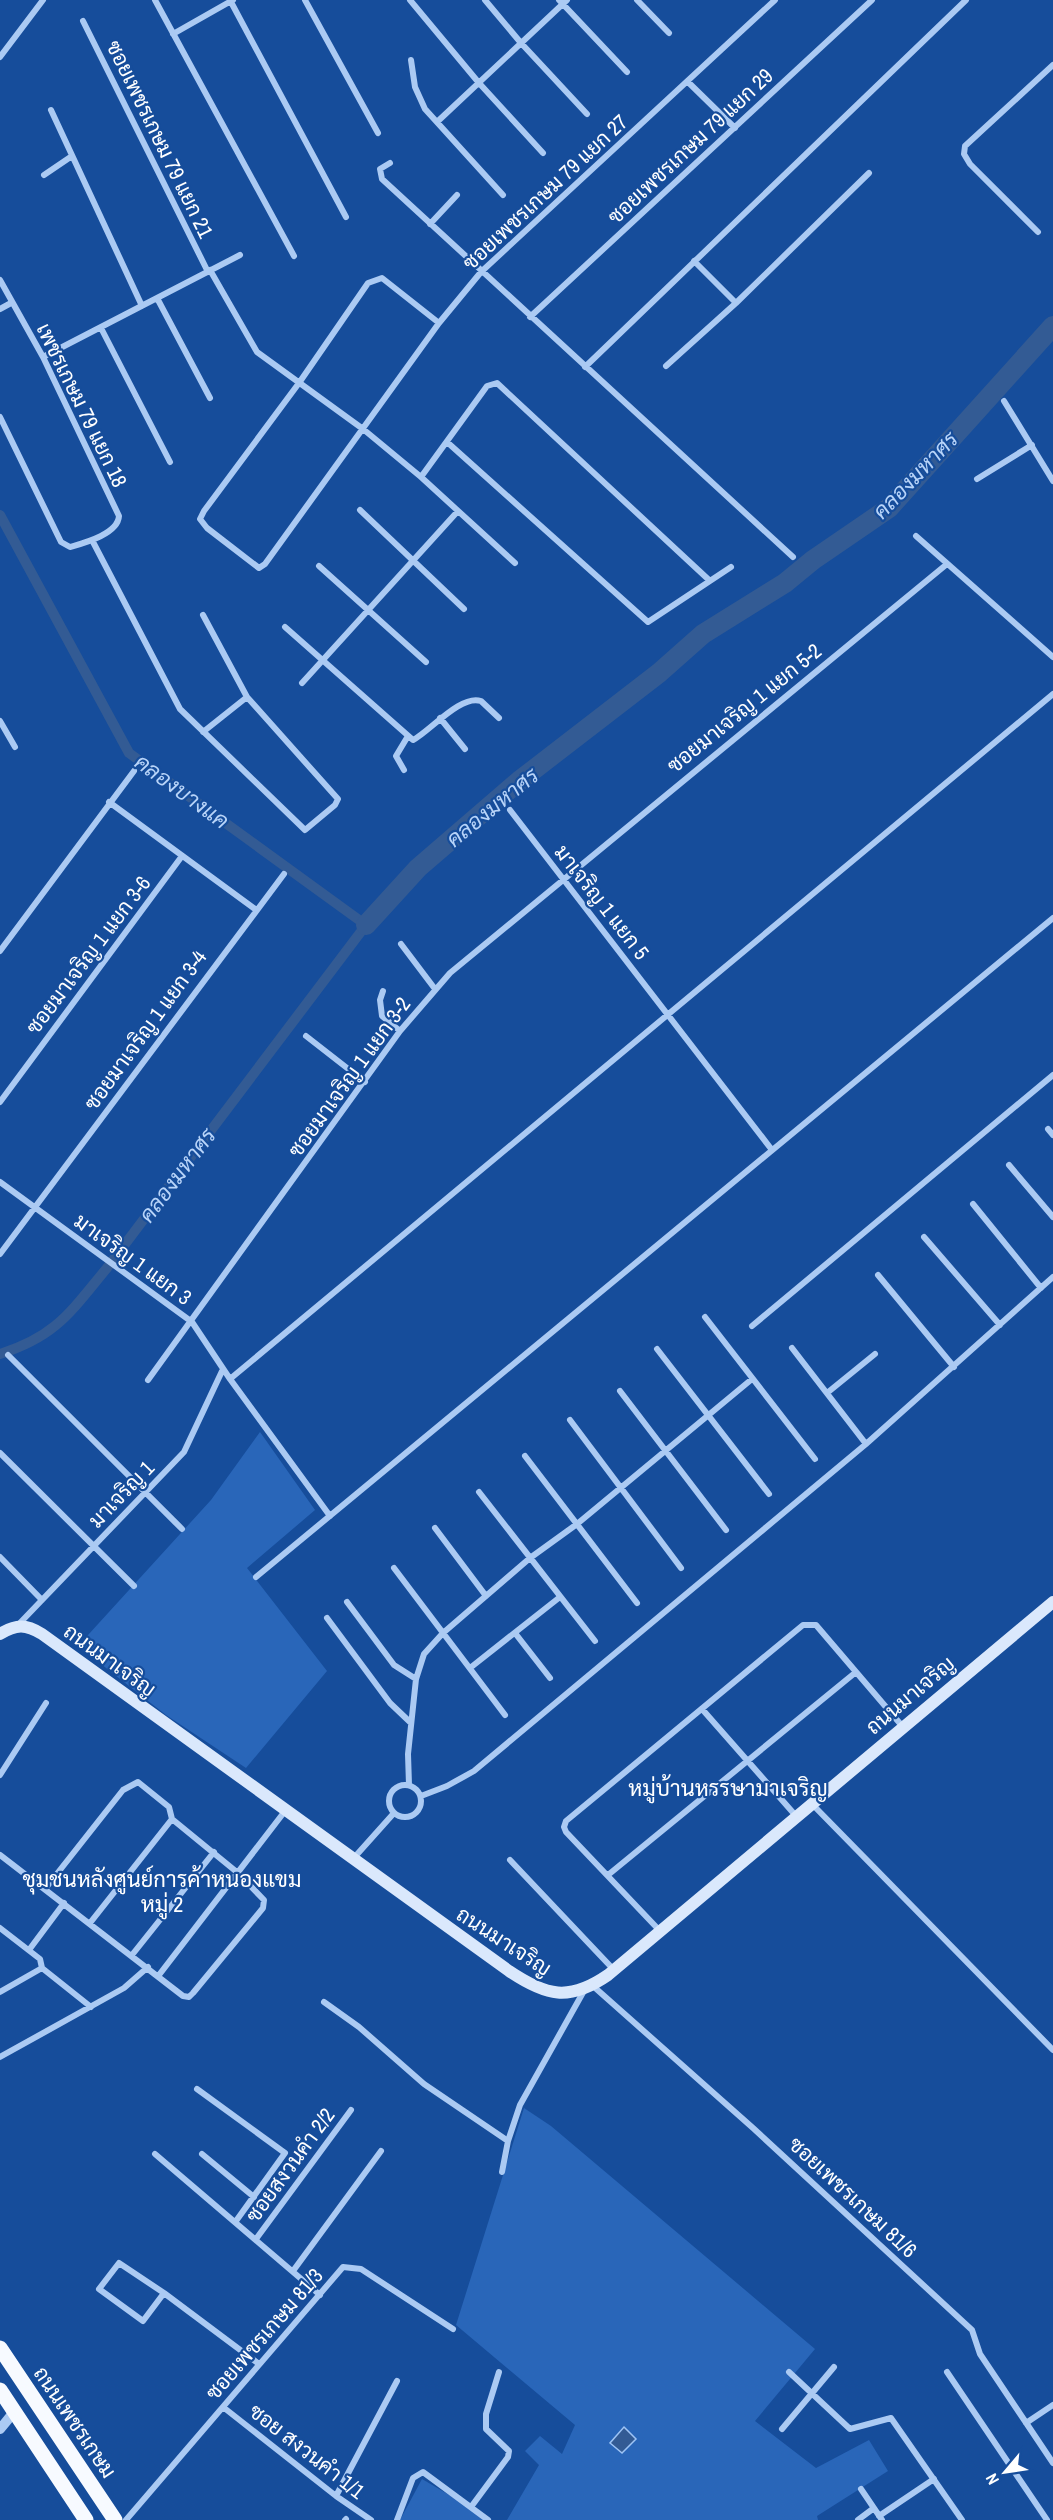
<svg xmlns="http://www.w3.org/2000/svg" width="1053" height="2520" viewBox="0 0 1053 2520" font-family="'Archivo Narrow',Sarabun,sans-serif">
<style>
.green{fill:#2966b9}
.water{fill:#335b94;stroke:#9ec4f5;stroke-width:1.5}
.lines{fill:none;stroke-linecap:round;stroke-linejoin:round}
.canal{stroke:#335b94;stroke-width:10}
.river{stroke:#335b94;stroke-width:20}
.minor{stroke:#abcaf3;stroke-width:6}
.tertiary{stroke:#abcaf3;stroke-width:10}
.secondary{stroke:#dae8fc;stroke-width:12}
.primary{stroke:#f7faff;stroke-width:15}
.labels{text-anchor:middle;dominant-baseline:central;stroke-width:4.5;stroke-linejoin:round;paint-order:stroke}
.street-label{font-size:21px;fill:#fff;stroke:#164d9b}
.water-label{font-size:22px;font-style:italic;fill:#b8d4f9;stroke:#164d9b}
.neighbourhood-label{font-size:22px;fill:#fff;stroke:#164d9b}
</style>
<rect width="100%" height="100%" fill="#164d9b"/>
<path class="green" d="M260 1432 315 1510 247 1568 327 1671 246 1768 166 1715 78 1646 211 1500Z
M524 2108 551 2126 815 2349 755 2421 816 2468 869 2440 888 2471 817 2516 818 2520H507L539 2465 525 2451 540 2436 562 2454 575 2425 456 2325Z
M422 2479 492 2520H400Z"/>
<path class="water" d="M624 2427 636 2439 622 2453 610 2443Z"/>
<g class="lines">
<path class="canal" d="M0 515 129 753 366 925 107 1268C71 1311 57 1336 0 1354"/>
<path class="river" d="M366 925 418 868 519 781 659 673 703 634 785 583 813 560 889 508 1053 326"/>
<path class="minor" d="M155 0 294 256
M305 0 378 133
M410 0 479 83 543 153
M485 0 521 43 587 114
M559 0 627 72
M637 0 669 33
M231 2 346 217
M83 21 208 272
M173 34 233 0
M0 57 43 0
M411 60 415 87 425 109 503 195
M688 82 735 128
M51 110 142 306
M437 122 567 0
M390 163 380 169 382 179 793 557
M44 175 72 156
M430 224 457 195
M1038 232 970 164 964 154 965 146 1053 65
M694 261 736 303
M210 270 257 352 363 429 421 477 515 563
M0 280 43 357 119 516C118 534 84 543 70 547L61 542 0 417
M157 298 210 398
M0 309 11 303
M530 317 872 0
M439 323 382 278 368 283 299 383 204 511 200 519 207 528 259 568 265 564 439 323 481 272 775 0
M101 328 170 462
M43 357 240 255
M666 366 736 303 869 173
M585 367 966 0
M1004 401 1053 481
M447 442 648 622 731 567
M421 477 487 386 497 383 709 580
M977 479 1032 445
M360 510 464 609
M916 536 1053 657
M92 540 180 709 305 830 335 805 338 799 247 697 203 615
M319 566 426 662
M285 627 413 740C430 731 461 694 481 701L499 718
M302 683 458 511
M440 718 465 749
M0 721 15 747
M203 732 247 697
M404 770 396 756 408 736
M109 802 255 909
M510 810 772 1150
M401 944 435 989
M0 951 134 771
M383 991 380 1000 382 1016 400 1031
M306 1036 365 1082
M0 1102 182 856
M1048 1129 1053 1135
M1009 1165 1053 1217
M0 1182 192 1322 230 1379 330 1516
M973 1204 1041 1288
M924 1237 1000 1325
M0 1254 284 874
M878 1275 954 1367
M705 1317 815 1459
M752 1326 1053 1075
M792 1348 866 1444
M657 1349 769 1494
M8 1355 182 1529
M230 1379 1053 694
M148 1380 400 1031 450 973 947 564
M620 1391 726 1530
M827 1393 875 1354
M570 1420 681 1568
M0 1453 134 1586
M525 1456 637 1603
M479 1492 595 1641
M435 1528 486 1596
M0 1557 42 1600
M394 1568 505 1715
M256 1577 1053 918
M347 1602 394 1665 416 1679
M327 1618 390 1703 411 1723
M18 1625 184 1452 223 1369
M515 1633 550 1678
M470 1668 560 1597
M702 1709 796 1816
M0 1775 46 1703
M389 1801a16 16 0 1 1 32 0a16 16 0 1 1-32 0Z
M409 1785 408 1754 416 1679 424 1654 443 1633 530 1558 577 1524 752 1379
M421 1796 447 1786 474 1771 866 1444 1053 1277
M812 1804 1053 2050
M0 1855 183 1996 189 1997 193 1993 263 1908 264 1900 238 1873 172 1819 169 1807 138 1782 123 1790 45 1889
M352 1860 394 1813
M510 1860 614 1970
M608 1875 856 1672
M90 1923 172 1819
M0 1928 40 1959 42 1968 91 2007
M660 1931 566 1832 564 1827 566 1821 803 1625H816L903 1727
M29 1950 64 1903
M132 1955 214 1852
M159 1975 285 1811
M593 1986 753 2128 972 2330 980 2354 1053 2463
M0 1992 42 1968
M324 2002 359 2027 424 2084 508 2141 520 2105 585 1989
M0 2057 124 1988 148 1967
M197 2089 285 2153 236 2221
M155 2154 320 2295
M202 2154 254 2197
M502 2172 508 2141
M256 2239 351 2110
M293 2271 381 2151
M164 2293 143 2321 99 2289 119 2263 164 2293 259 2364
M789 2372 850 2429 891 2418 962 2520
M947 2372 1047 2520
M223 2407 336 2496 371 2520
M1026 2423 1053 2405
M782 2429 834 2367
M861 2489 882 2520
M336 2496 397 2381
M471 2507 508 2457 509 2451 486 2429V2414L499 2372
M879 2516 934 2479
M126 2520 343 2267 361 2269 453 2329
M345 2520 346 2519
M397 2520 413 2478 423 2472 488 2520
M858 2520 874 2508"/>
<path class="tertiary" d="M0 2429 14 2412"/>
<path class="secondary" d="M0 1634C16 1624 26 1624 42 1634L509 1971C546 1996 569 2002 608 1975L1053 1602"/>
<path class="primary" d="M0 2348 115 2520
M0 2390 86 2520"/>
</g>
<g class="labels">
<g class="street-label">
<text transform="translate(160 139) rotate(64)">ซอยเพชรเกษม 79 แยก 21</text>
<text transform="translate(690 146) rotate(-43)">ซอยเพชรเกษม 79 แยก 29</text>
<text transform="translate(545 192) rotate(-43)">ซอยเพชรเกษม 79 แยก 27</text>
<text transform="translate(82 405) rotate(64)">เพชรเกษม 79 แยก 18</text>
<text transform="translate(744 708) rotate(-39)">ซอยมาเจริญ 1 แยก 5-2</text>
<text transform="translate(602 902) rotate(52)">มาเจริญ 1 แยก 5</text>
<text transform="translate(88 955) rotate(-53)">ซอยมาเจริญ 1 แยก 3-6</text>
<text transform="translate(145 1030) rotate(-54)">ซอยมาเจริญ 1 แยก 3-4</text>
<text transform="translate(349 1077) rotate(-54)">ซอยมาเจริญ 1 แยก 3-2</text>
<text transform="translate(133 1259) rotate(36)">มาเจริญ 1 แยก 3</text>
<text transform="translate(121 1494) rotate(-46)">มาเจริญ 1</text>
<text transform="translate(110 1660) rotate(36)">ถนนมาเจริญ</text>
<text transform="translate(910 1695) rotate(-40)">ถนนมาเจริญ</text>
<text transform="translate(504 1941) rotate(33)">ถนนมาเจริญ</text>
<text transform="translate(290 2165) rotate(-54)">ซอยสงวนคำ 2/2</text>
<text transform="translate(853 2197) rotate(43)">ซอยเพชรเกษม 81/6</text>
<text transform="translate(264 2334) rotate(-49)">ซอยเพชรเกษม 81/3</text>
<text transform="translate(75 2422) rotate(56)">ถนนเพชรเกษม</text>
<text transform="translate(307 2451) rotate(38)">ซอย สงวนคำ 1/1</text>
</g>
<g class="water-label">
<text transform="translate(915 475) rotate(-46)">คลองมหาศร</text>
<text transform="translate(182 791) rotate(36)">คลองบางแค</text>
<text transform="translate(492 807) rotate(-39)">คลองมหาศร</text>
<text transform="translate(177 1175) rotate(-53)">คลองมหาศร</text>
</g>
<g class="neighbourhood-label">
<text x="728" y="1788">หมู่บ้านหรรษามาเจริญ</text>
<text x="162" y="1879">ชุมชนหลังศูนย์การค้าหนองแขม<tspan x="162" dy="25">หมู่ 2</tspan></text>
</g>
</g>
<g transform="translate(1005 2472) rotate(241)" stroke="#164d9b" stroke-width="4.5" paint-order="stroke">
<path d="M0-4.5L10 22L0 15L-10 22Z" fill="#ffffff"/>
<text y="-9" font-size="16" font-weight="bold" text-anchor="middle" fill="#ffffff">N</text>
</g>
</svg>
